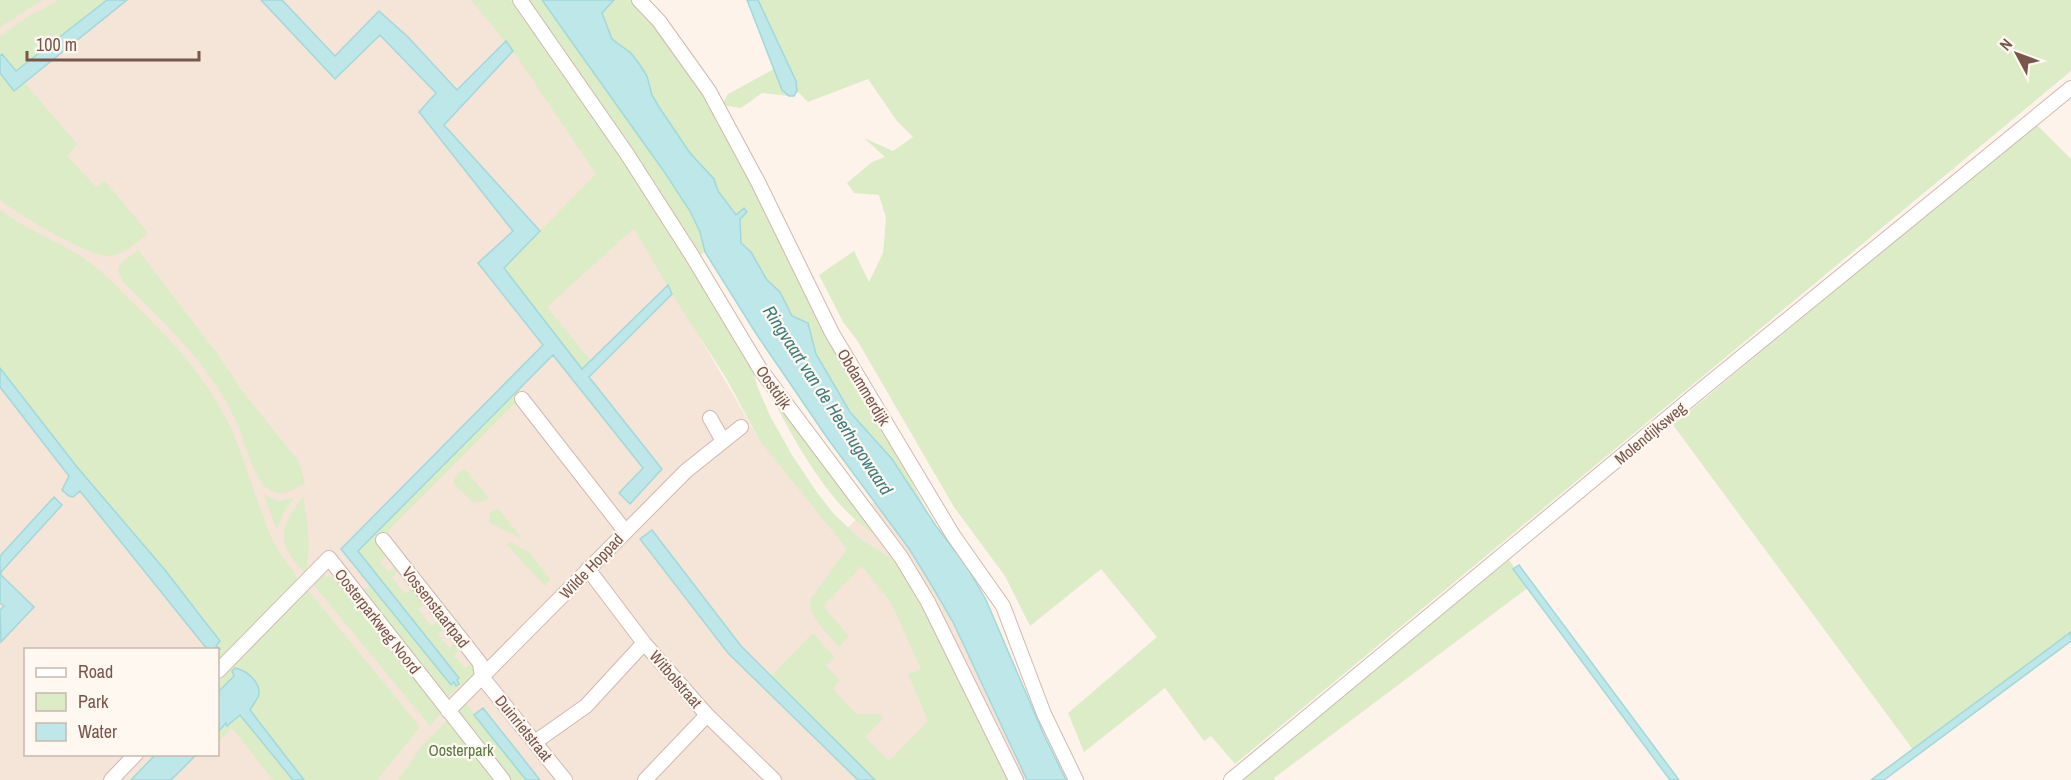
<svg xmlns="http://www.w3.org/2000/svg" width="2071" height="780" viewBox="0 0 2071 780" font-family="'Archivo Narrow',sans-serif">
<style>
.residential{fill:#f5e4d8;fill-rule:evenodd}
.green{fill:#dbecc7}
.water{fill:#bde7e8;stroke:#a3d8da;stroke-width:1.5}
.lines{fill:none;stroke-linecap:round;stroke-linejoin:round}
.minor-casing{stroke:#d0b9ae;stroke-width:16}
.minor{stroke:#fff;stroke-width:14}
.labels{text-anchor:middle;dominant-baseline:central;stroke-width:4.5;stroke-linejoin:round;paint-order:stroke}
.street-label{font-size:16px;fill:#79564c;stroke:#fff8f1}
.park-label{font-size:16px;fill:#587941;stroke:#fff8f1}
.water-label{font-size:18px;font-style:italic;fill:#3f7c7e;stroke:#fff8f1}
</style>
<rect width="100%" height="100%" fill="#fdf3ea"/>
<path class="residential" d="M0 0H486L626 210 760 441 842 533 880 496 981 667 1044 780H0ZM26 650H218V754H26Z"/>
<path class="green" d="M0 0H42L0 27Z
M59 0H107L16 71 2 54 0 56V36L26 18Z
M471 0H511L634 175 709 295 753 371 758 388 770 416 792 455 816 491 833 513 859 538 895 561 928 619 1008 780H875L771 676 813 633 834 657 826 666 840 680 833 689 856 714H879L884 718 865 737 889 761 928 721 908 674 921 669 891 603 862 566 823 606 849 636 839 647C828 634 809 618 810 600L847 549 760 441 726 378 672 294 634 228 547 307 591 361 582 369 504 268 596 174 513 51Z
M527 0H542L600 80 690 211 700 232 705 252 700 255Z
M614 0H631L657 28 709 105 792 259 813 311 858 392 903 465 932 521 892 459 851 412 816 354C811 343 810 332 804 321L792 316 780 292 767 280 751 252 741 243 740 219 747 211 736 215 718 191 714 179 690 153 659 107 652 95 647 76 619 43 612 39 602 13Z
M758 0H2071V71L1235 764 1211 736 1204 741 1165 688 1084 752 1068 713 1157 637 1101 569 1030 626 1005 576 954 507 857 340 843 322 819 275 854 251 869 282 883 253 886 218 879 195 854 193 847 183 872 162 885 157 864 138 893 151 913 137 897 121 868 79 808 102 798 92H796V81Z
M774 69 782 89 789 96 762 93 741 108 722 105 728 94Z
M0 74 14 91 25 83 77 144 67 156 96 187 105 181 148 233 146 235C136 243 123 255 110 256 92 259 16 213 0 200Z
M2036 124 2071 159V637L1914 751 1673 425Z
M0 210C26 230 57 240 83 258 102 270 118 288 134 304 167 336 199 369 221 409 244 449 253 495 271 537 278 553 290 565 298 579V582L219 662 218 651 219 649 216 646 209 624 165 570 77 467 0 368Z
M138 250 216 352 240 388 299 462 305 483C293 491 281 498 268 489 253 478 244 440 237 423 212 366 166 325 123 282L118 271 120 264Z
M519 390 523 395 376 543 387 556 380 562 388 572 395 567 399 571 392 577 405 594 412 588 424 603 418 609 431 626 438 621 444 629 438 634 449 648 456 643 461 649 454 655 465 668 472 663C476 675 472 678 464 686L461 684 447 698 360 591 370 586 450 684 454 682 459 683 457 680 459 677 358 551Z
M769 392 886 544C869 531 851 518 837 501 809 468 789 430 769 392Z
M465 469 488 497 487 500 474 503 454 484V479L462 470Z
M264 495 279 501 294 498 284 512 278 527 276 528Z
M303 497C308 522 311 548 306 573 301 570 297 565 293 559 274 535 287 518 303 497Z
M498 508 520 536V538L490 523 489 513Z
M510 542 530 553 550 579 545 586 507 545Z
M1509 560 1529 587 1274 778 1275 780H1240Z
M319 576 336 577 442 712 430 726 312 583Z
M307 589 420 727 377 780H304L249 710 258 697 243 669 235 668 234 675 218 692V679Z
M465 702 526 780H398L421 747Z
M240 715 293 780H273L232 728 218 742V732L227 723Z"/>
<path class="water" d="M107 0H127L14 91 0 73V56L2 54 16 71Z
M261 0H282L335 56 379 11 408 37 457 90 506 41 513 51 444 125 540 231 504 268 582 369 668 285 672 294 589 377 662 469 630 504 619 493 643 468 553 355 358 551 459 678 457 680 459 684 456 686 454 682 451 685 341 549 543 345 478 263 513 231 419 112 436 93 380 35 335 79Z
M542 0H614L602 13 612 39 631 53 640 65 647 76 652 95 659 107 690 153 714 179 718 191 736 215 744 208 747 212 740 219 741 243 751 252 767 280 780 292 792 316 808 323 816 354 850 412 892 459 936 526 966 565 986 600 1044 735 1066 780H1027L953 622 932 586 910 550 828 439 757 335 705 252 700 232 690 211 665 173Z
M747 0H758L796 81 797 91 794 96H789L782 90Z
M0 368 77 467 165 570 220 641 216 646 220 649 218 650 207 649 80 491 73 497 69 496 62 490 69 476 0 387Z
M54 497 62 505 1 572V575L34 607 1 642 0 610 4 606 0 603V556Z
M652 530 741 646 875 780H858L728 653 640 539Z
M1519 565 1679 780H1670L1513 569Z
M2071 632V641L1884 780H1871Z
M235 668C246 670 263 683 258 697 256 701 252 706 250 710L304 780H293L240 715 227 726 226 723 218 732V692L234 676 232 671Z
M483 708 540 780H526L474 715Z
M156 754H196V755L171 780H131Z"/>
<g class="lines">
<g class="minor-casing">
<path id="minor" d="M520 0 627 154 691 254 760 369 901 557 928 602 1016 780
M639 0 659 21 709 91 758 182 832 333 953 535 1003 606 1044 714 1076 780
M522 399 625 531
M710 418 723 441
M383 540 480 663 482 677 565 780
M588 569 644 643 707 715 774 780
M218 671 329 558 503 780
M448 711 686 471 741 427
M535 742 586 706 644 643
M111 780 136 754
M645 780 707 715
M1231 780 1706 386 2071 88"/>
</g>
<use href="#minor" class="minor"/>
</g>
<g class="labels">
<g class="street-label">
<text transform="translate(774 387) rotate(55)">Oostdijk</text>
<text transform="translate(864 387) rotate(59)">Obdammerdijk</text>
<text transform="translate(1650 433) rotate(-40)">Molendijksweg</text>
<text transform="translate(591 566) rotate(-46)">Wilde Hoppad</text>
<text transform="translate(436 607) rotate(52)">Vossenstaartpad</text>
<text transform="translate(378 621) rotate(52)">Oosterparkweg Noord</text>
<text transform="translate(676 679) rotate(49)">Witbolstraat</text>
<text transform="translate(524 728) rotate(51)">Duinrietstraat</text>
</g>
<g class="park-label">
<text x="461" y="750">Oosterpark</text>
</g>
<g class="water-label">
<text transform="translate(828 400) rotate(57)">Ringvaart van de Heerhugowaard</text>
</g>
</g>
<rect x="24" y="648" width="195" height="108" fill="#fff8f1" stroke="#c9b7af" stroke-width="1.5"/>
<rect x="36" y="668" width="30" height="9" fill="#ffffff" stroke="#c9b7af" stroke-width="1.5"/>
<text x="78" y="678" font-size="18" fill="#79564c">Road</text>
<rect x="36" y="693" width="30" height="18" fill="#dbecc7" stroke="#c9b7af" stroke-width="1.5"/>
<text x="78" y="708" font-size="18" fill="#79564c">Park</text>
<rect x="36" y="723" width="30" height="18" fill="#bde7e8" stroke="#c9b7af" stroke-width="1.5"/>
<text x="78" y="738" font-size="18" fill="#79564c">Water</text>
<g transform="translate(2017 54) rotate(311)" stroke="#fff8f1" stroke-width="4.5" paint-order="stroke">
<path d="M0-4.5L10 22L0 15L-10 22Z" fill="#79564c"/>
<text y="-9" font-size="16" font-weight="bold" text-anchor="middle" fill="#79564c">N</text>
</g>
<path d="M27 51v9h172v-9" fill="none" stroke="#79564c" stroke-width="3"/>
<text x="36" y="51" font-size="18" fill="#79564c" stroke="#fff8f1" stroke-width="4.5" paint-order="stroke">100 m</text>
</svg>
